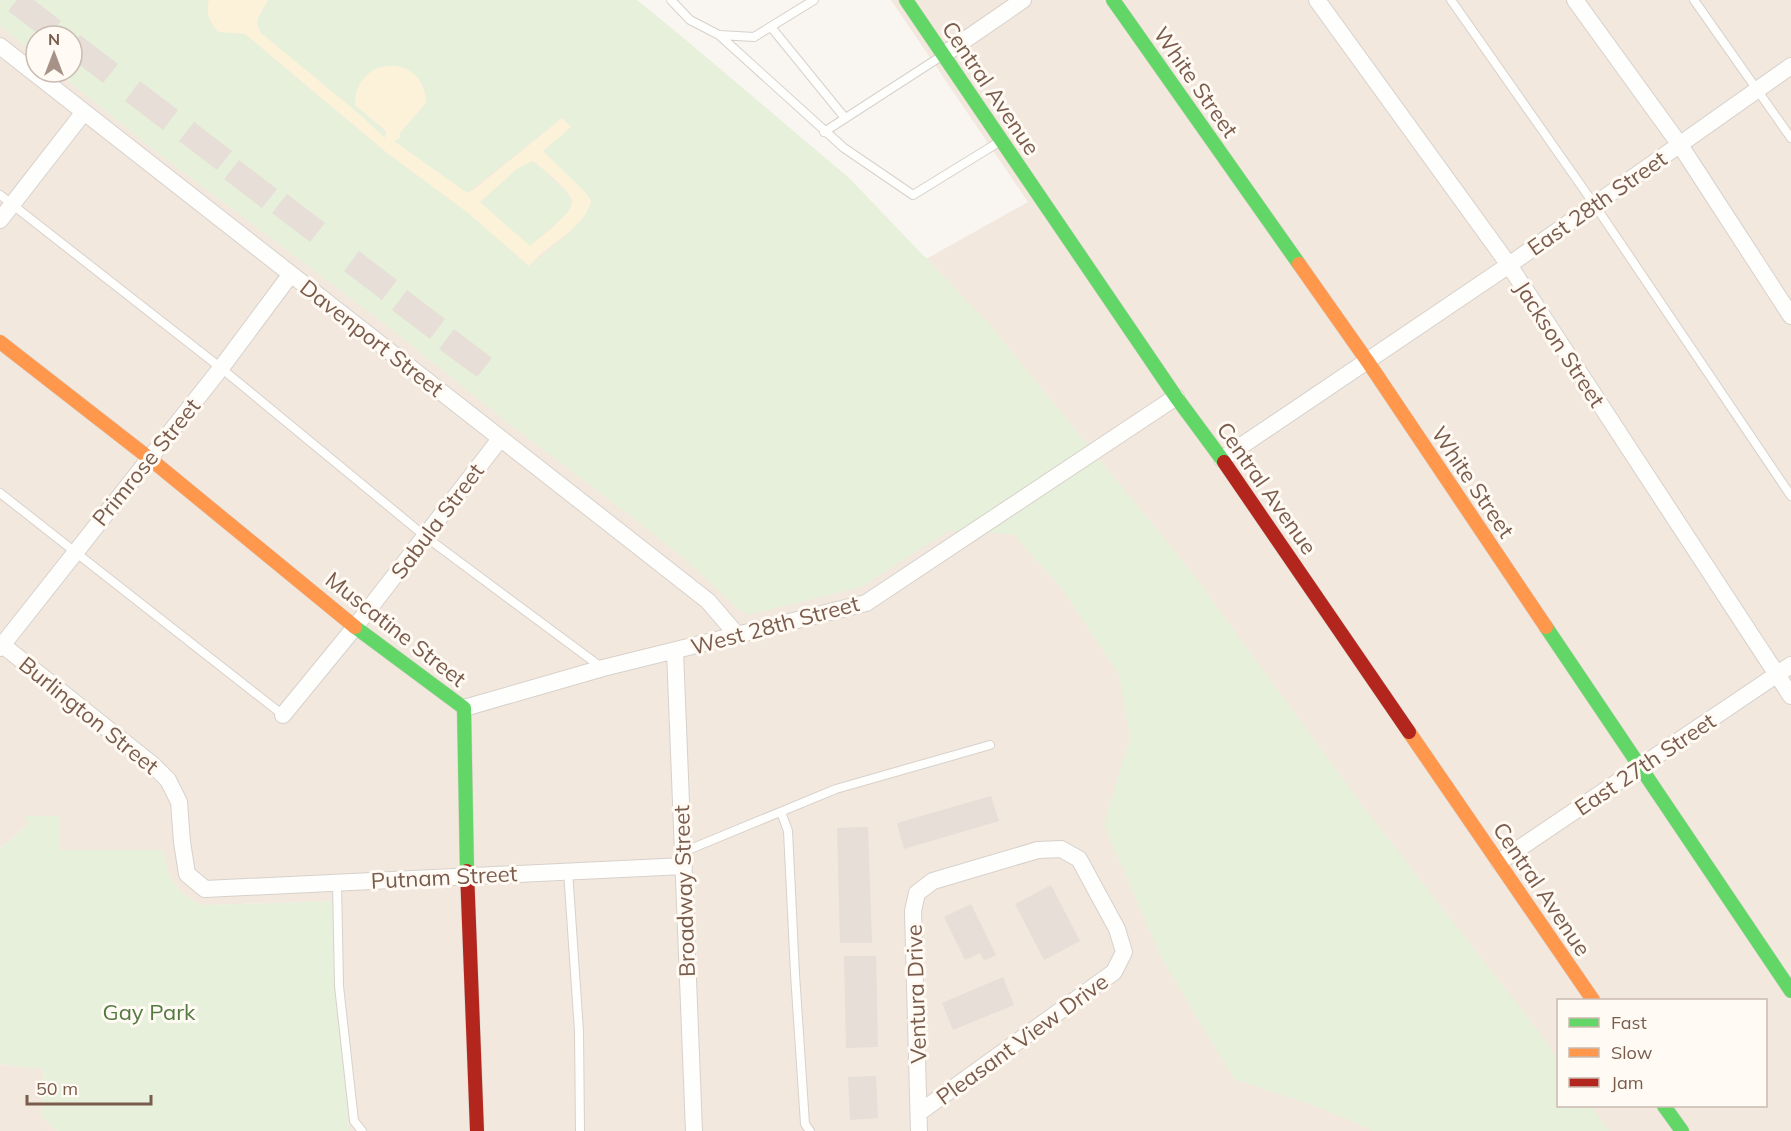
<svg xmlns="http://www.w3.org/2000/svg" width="1791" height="1131" viewBox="0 0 1791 1131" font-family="Mulish,sans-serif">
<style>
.residential{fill:#f2e8de;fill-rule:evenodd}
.green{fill:#e7f0db}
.sand{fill:#fbf2d9;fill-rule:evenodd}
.building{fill:#e6ded7}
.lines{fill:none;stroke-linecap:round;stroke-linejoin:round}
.lane-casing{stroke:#d7d1cb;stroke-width:10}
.street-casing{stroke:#d7d1cb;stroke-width:18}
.fast-casing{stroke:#d9d2cb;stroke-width:15}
.slow-casing{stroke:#d9d2cb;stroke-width:15}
.jam-casing{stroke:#d9d2cb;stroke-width:15}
.lane{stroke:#fefefd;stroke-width:8}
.street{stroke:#fefefd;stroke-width:16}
.fast{stroke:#63d668;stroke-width:14}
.slow{stroke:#ff974d;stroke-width:14}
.jam{stroke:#b3261e;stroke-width:14}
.labels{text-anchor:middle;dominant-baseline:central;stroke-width:6;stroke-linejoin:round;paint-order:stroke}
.street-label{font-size:22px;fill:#7a5c4d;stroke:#fffaf3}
.park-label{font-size:22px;fill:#537a41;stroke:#fffaf3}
</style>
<rect width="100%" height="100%" fill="#f9f5f0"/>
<path class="residential" d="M0 0H549L917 264 1028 202 891 0H1791V1131H349L337 901 201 905 184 895 168 877 163 850H58L60 816 25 817 29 824 0 848ZM36 36H72V72H36ZM1558 1000H1766V1106H1558Z
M0 1064 44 1069 41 1116 57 1131H0Z"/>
<path class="green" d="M0 0H209L207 8 211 24 235 34H245L387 153 467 212 529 266C548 250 585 225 591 201L543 150 571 127 562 118 467 193 394 141 426 103 366 73 355 97V105L386 132V139L358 113 261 34 257 28 258 16 268 0H637L686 40 849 178 989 324 1193 574 1361 804 1538 1031 1558 1060V1106H1591L1609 1131H1374L1318 1107 1234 1079 1162 959 1104 825 1130 737 1119 675 1062 589 1013 534 948 531 861 587 748 615 737 608 687 561 637 521 512 426 386 325 154 150 57 72H72V36H36V55L0 26Z
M533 161 568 193 572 202 570 211 530 246 480 203 518 168Z
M24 816H60L59 850H163C169 881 173 889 201 905L338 901 349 1131H57L41 1116 44 1069 0 1064V848L29 824Z"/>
<path class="sand" d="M209 0H268C263 12 252 20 261 33L358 113 385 138 386 131 355 105C355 53 426 53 426 103L400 133V138L394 141 467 193 473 190 562 118 571 127 543 151 587 194 591 201C584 230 547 244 529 266L467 212 387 153 245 34 218 32C210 23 205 12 209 0ZM533 161C542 169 571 190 572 202 573 213 539 238 530 246L480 202 518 168Z"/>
<path class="building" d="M17 0H34L61 21 49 36H41L8 11Z
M80 35 118 64 103 83 72 59V45Z
M140 81 178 110 163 130 125 101Z
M194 122 232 151 217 170 179 141Z
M239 160 277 189 262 208 224 179Z
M287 194 325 223 310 242 272 213Z
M359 251 397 280 382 300 344 271Z
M407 290 445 319 430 339 392 310Z
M454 329 492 358 477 377 439 349Z
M991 796 999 821 904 849 897 823Z
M868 827 872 943H840L837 828Z
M1051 885 1080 941 1044 960 1015 904Z
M971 904 996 955 984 961 980 953 965 960 944 917Z
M844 956H876L878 1047 846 1048Z
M1003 977 1014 1005 953 1030 942 1003Z
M876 1076 878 1118 850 1120 848 1077Z"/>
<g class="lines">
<g class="lane-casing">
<path id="lane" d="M671 0 690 20 719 35 844 148 913 195 999 142
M1451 0 1594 204 1791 496
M1694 0 1791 138
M771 27 845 118
M720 35 754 37 814 0
M824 132 940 57
M0 195 221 368 426 537 601 667
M0 493 283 715
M781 812 788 831 795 974 805 1124 810 1131
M683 852 836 789 990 745
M568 871 579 1031 580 1131
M337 882 339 986 354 1121 362 1131"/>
</g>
<g class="street-casing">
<path id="street" d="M1317 0 1509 265 1791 696
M1575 0 1680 145 1791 316
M0 46 708 601 738 636
M943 55 1023 0
M0 220 84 112
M1222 459 1509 265 1791 66
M0 643 153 765 168 780 179 802 182 842 187 874 205 889 684 866
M0 648 221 368 291 274
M675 651 694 1131
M464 708 603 668 866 603 1176 397
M283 715 355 627 500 439
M1499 862 1791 665
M919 1131 913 911 917 893 933 881 1038 850 1061 849 1079 859 1117 929 1124 952 1114 972 920 1112"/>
</g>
<g class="fast-casing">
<path id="fast" d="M906 0 1176 397 1224 462
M1113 0 1299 264
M355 627 464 708 467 871
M1546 627 1791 991
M1664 1106 1682 1131"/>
</g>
<g class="slow-casing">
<path id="slow" d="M1299 264 1368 362 1546 627
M0 342 149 458 355 627
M1409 732 1593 1000"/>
</g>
<g class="jam-casing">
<path id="jam" d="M1224 462 1409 732
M467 871 477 1131"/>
</g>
<use href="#lane" class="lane"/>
<use href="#street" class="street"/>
<use href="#fast" class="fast"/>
<use href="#slow" class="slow"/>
<use href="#jam" class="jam"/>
</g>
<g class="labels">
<g class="street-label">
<text transform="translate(1196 82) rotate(55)">White Street</text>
<text transform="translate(991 88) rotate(56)">Central Avenue</text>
<text transform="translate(1597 203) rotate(-35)">East 28th Street</text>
<text transform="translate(372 338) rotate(38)">Davenport Street</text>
<text transform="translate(1560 344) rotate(57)">Jackson Street</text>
<text transform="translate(146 462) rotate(-51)">Primrose Street</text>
<text transform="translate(1473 482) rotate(56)">White Street</text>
<text transform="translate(1267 488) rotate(55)">Central Avenue</text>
<text transform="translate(437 521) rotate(-53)">Sabula Street</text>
<text transform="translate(775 625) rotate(-15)">West 28th Street</text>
<text transform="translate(396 629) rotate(38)">Muscatine Street</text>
<text transform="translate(89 715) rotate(39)">Burlington Street</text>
<text transform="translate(1645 764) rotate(-34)">East 27th Street</text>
<text transform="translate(444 877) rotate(-3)">Putnam Street</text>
<text transform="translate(1542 889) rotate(56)">Central Avenue</text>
<text transform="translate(684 891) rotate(-92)">Broadway Street</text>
<text transform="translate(916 994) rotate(-92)">Ventura Drive</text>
<text transform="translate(1022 1039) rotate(-36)">Pleasant View Drive</text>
</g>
<g class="park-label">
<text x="149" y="1012">Gay Park</text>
</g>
</g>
<rect x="1557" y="999" width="210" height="108" fill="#fffaf3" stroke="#cabbb1" stroke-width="1.5"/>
<rect x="1569" y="1018" width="30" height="9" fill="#63d668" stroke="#cabbb1" stroke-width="1.5"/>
<text x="1611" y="1029" font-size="18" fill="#7a5c4d">Fast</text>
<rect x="1569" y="1048" width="30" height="9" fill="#ff974d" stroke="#cabbb1" stroke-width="1.5"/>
<text x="1611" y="1059" font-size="18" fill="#7a5c4d">Slow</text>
<rect x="1569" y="1078" width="30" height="9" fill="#b3261e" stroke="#cabbb1" stroke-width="1.5"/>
<text x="1611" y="1089" font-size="18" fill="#7a5c4d">Jam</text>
<g transform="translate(54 54)"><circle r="28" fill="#fffaf3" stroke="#cabbb1" stroke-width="1.5"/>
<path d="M0-4.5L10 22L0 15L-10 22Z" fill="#a69286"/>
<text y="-9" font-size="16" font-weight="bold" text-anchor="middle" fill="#7a5c4d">N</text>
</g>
<path d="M27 1095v9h124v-9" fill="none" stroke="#7a5c4d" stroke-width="3"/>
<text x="36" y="1095" font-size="18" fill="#7a5c4d" stroke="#fffaf3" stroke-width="4.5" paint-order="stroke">50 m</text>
</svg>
